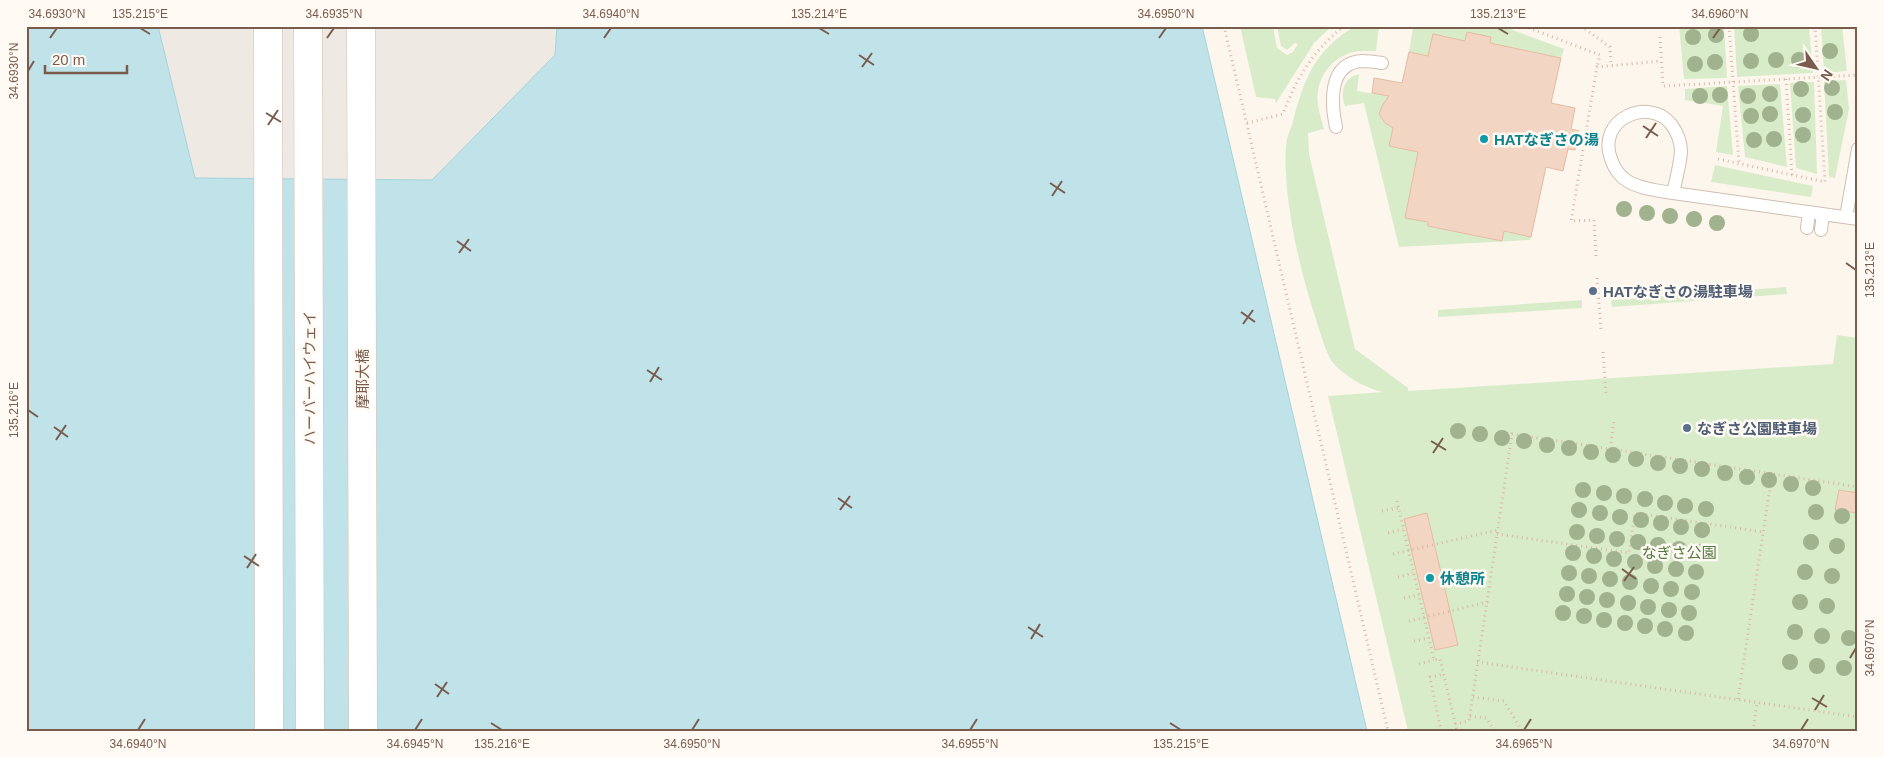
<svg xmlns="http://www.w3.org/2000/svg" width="1884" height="757" viewBox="0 0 1884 757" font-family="Helvetica,'Noto Sans JP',sans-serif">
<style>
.industrial{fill:#efe9e4}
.green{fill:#d8ecc9}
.water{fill:#bfe3e8;stroke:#a5d3da}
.building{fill:#f3d5c3;stroke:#e6bba3}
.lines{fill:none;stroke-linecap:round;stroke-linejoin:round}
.lane-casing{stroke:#d1beb0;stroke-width:14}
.secondary-casing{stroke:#d6c0b0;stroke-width:29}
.path{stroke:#d9b8a5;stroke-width:3;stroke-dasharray:1 4;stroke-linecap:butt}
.lane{stroke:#fff;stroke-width:12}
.secondary{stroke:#fff;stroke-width:28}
.tree{fill:#a0b28e}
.ticks{fill:none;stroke:#7a5c4d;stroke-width:2}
.culture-dot{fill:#0f9aa8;stroke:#fffaf3;stroke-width:2}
.service-dot{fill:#5c6f8a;stroke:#fffaf3;stroke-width:2}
.labels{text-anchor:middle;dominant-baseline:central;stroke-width:5;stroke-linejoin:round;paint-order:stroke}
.culture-label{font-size:15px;font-weight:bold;fill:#0d838f;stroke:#fffaf3;text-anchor:start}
.service-label{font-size:15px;font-weight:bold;fill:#4e5e75;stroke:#fffaf3;text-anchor:start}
.street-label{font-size:15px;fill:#7a5c4d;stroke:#fffaf3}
.park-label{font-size:15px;fill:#537a41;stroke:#fffaf3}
.neatline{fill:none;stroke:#7a5c4d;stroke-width:2}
.ticks-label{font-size:12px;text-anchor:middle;fill:#7a5c4d}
</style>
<rect width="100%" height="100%" fill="#fdf6ec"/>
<path class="industrial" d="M158 26H557L555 55 432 180 195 178Z"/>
<path class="green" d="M1240 26H1273L1277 48 1287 55 1293 52 1298 44 1295 43 1287 50 1281 46 1277 26H1332L1314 43 1276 103 1275 99 1256 97Z
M1356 26H1379L1376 51C1366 51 1353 50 1345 55 1331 61 1320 76 1318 91 1316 104 1321 118 1324 129L1308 133 1309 154 1355 349 1408 388V391L1833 364 1837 335 1858 338V731H1408L1328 396 1383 392C1365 388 1346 377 1334 364 1328 358 1322 338 1319 329 1304 284 1292 237 1287 189 1286 172 1284 156 1287 139 1288 134 1290 130 1292 125 1303 82 1314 49 1356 26Z
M1403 26H1502L1564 49 1561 58 1490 43 1467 32 1465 41 1428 56 1409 52 1413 28Z
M1679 26H1724L1727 78 1684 79Z
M1734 26H1809L1813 73 1737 77Z
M1821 26H1842L1847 71 1824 73Z
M1359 74 1357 91 1389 96 1382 106 1379 113 1385 123 1393 128 1389 146 1418 152 1405 218 1428 222V226L1502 241 1504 231 1531 237 1530 240 1399 247 1364 103 1345 106C1340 92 1343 78 1359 74Z
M1846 80 1849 109 1835 178 1829 177 1824 81Z
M1814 82 1817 174 1796 168 1790 83Z
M1780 84 1787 167 1745 157 1738 86Z
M1727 86 1733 155 1716 152 1723 106 1685 100V89Z
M1715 165 1813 186 1811 197 1711 182Z
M1786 287 1787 294 1612 307 1611 300Z
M1582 300V308L1438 317V310Z"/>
<path class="water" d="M26 26H158L195 178 432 180 555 55 557 26H1202L1367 731H26Z"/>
<path class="building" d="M1467 32 1491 37 1490 43 1561 58 1551 103 1575 108 1571 129 1579 131 1575 150 1568 149 1563 171 1546 167 1531 237 1504 231 1502 241 1428 226V222L1405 218 1418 152 1389 146 1393 128 1385 123 1379 114 1382 106 1389 96 1372 93 1374 78 1402 83 1409 52 1428 56 1433 34 1465 41Z
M1839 490 1858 493V513L1835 510Z
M1427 513 1458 645 1435 650 1404 519Z"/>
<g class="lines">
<g class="lane-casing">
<path id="lane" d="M1336 127C1331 103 1328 63 1362 61 1369 61 1376 62 1382 63
M1673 193C1676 180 1680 165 1681 152 1681 142 1677 132 1671 124 1650 97 1596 118 1611 159 1614 168 1620 177 1629 182 1642 189 1659 191 1673 193L1858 219
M1846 217 1858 149
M1807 228 1809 212
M1821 230 1823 214"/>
</g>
<g class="secondary-casing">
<path id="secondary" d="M268 26 269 731
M308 26 310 731
M361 26 363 731"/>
</g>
<path class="path" d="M1224 26 1388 731
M1524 26 1600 55 1597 67
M1581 26 1610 47 1611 65
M1729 26 1739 163
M1660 37 1663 86 1858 75
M1786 79 1792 175
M1247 123 1283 114C1297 77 1313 51 1344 26
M1718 159 1825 182 1815 26
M1596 256 1594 220 1571 221 1597 67 1661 61
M1597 278 1601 329
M1603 352 1606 395
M1611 443 1614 420
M1397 501 1434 660 1440 659 1457 731
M1382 511 1398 508
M1388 533 1403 529
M1497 534 1629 553 1635 513 1763 532
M1393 554 1498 530
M1398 577 1413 573
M1404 598 1419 595
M1409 621 1487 602 1512 434 1858 487
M1414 641 1429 638
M1477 662 1858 717
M1419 664 1434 660
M1473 697 1504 701 1522 731
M1738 699 1772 474
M1470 716 1486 718 1495 731
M1455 724 1469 721 1487 602
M1441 731 1430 677 1444 674
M1753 731 1757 702"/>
<use href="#lane" class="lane"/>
<use href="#secondary" class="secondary"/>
</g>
<g class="tree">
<circle cx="1751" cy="34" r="8"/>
<circle cx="1716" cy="35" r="8"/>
<circle cx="1693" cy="37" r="8"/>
<circle cx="1830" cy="51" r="8"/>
<circle cx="1776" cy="60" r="8"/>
<circle cx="1799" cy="60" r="8"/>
<circle cx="1751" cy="61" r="8"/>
<circle cx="1715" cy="62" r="8"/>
<circle cx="1695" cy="64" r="8"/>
<circle cx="1832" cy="88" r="8"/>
<circle cx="1801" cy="89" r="8"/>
<circle cx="1770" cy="94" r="8"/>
<circle cx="1720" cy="95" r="8"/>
<circle cx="1700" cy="96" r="8"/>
<circle cx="1748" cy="96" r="8"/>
<circle cx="1835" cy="112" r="8"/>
<circle cx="1770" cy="114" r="8"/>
<circle cx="1803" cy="115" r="8"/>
<circle cx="1751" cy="116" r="8"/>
<circle cx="1803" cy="135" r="8"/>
<circle cx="1774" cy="139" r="8"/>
<circle cx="1754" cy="140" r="8"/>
<circle cx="1624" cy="209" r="8"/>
<circle cx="1647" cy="213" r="8"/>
<circle cx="1670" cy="216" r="8"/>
<circle cx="1694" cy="219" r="8"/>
<circle cx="1717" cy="223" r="8"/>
<circle cx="1458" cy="431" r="8"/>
<circle cx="1480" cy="434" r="8"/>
<circle cx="1502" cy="438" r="8"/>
<circle cx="1524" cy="441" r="8"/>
<circle cx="1547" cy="445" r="8"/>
<circle cx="1569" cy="448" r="8"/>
<circle cx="1591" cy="452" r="8"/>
<circle cx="1613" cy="455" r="8"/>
<circle cx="1636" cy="459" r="8"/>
<circle cx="1658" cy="463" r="8"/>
<circle cx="1680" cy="466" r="8"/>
<circle cx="1702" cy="469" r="8"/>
<circle cx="1725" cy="473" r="8"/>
<circle cx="1747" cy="477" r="8"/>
<circle cx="1769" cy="480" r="8"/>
<circle cx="1791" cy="484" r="8"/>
<circle cx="1813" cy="488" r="8"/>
<circle cx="1583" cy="490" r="8"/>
<circle cx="1604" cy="493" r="8"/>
<circle cx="1624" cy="496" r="8"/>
<circle cx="1645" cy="499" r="8"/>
<circle cx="1665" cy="503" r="8"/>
<circle cx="1685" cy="506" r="8"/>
<circle cx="1706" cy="509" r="8"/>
<circle cx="1579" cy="510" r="8"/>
<circle cx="1816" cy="512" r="8"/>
<circle cx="1600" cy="513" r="8"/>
<circle cx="1842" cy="516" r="8"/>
<circle cx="1620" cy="517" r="8"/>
<circle cx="1641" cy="520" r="8"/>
<circle cx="1661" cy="523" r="8"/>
<circle cx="1681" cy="527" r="8"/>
<circle cx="1702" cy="530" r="8"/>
<circle cx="1577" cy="532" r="8"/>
<circle cx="1597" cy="536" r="8"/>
<circle cx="1617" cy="539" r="8"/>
<circle cx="1638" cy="542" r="8"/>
<circle cx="1811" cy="542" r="8"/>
<circle cx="1658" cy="545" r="8"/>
<circle cx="1837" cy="546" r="8"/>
<circle cx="1679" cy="549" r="8"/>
<circle cx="1699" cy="552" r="8"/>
<circle cx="1573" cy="553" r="8"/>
<circle cx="1594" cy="556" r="8"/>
<circle cx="1614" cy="559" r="8"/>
<circle cx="1635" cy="562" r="8"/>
<circle cx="1655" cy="566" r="8"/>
<circle cx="1676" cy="569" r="8"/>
<circle cx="1696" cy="572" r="8"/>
<circle cx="1805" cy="572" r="8"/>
<circle cx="1569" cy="573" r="8"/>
<circle cx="1589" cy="576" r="8"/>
<circle cx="1832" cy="576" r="8"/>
<circle cx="1610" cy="579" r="8"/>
<circle cx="1630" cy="582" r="8"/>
<circle cx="1651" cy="586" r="8"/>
<circle cx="1671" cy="589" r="8"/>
<circle cx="1692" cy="592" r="8"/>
<circle cx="1567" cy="594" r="8"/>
<circle cx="1587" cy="597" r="8"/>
<circle cx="1607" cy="600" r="8"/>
<circle cx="1800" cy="602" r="8"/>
<circle cx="1628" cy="603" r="8"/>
<circle cx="1827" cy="606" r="8"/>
<circle cx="1648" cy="607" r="8"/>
<circle cx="1669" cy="610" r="8"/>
<circle cx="1563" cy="613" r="8"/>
<circle cx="1689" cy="613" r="8"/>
<circle cx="1584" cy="616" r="8"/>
<circle cx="1604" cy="620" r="8"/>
<circle cx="1625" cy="623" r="8"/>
<circle cx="1645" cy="626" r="8"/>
<circle cx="1665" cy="629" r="8"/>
<circle cx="1795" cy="632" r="8"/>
<circle cx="1686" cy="633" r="8"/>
<circle cx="1822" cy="636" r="8"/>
<circle cx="1849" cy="638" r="8"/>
<circle cx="1790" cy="662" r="8"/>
<circle cx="1817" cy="666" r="8"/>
<circle cx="1844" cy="668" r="8"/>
</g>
<path class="ticks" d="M140 28 150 34M819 28 829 34M1498 28 1508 34M50 38 57 28M327 38 334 28M604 38 611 28M1159 38 1166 28M1713 38 1720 28M859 55 874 65M862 67 872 53M28 71 34 61M266 113 281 122M268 125 278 110M1643 126 1658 136M1646 138 1656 123M1050 183 1065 193M1052 196 1062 181M457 241 471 251M459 253 469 239M1846 263 1856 270M1241 312 1255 322M1243 324 1253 310M647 370 662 380M650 382 659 367M28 410 38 417M54 427 68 437M56 440 66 425M1431 441 1446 450M1433 453 1443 438M838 498 852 508M840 510 850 496M244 556 259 566M247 568 256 554M1622 569 1636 579M1624 581 1634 567M1028 627 1043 637M1031 639 1040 624M1850 658 1856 648M435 684 449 694M437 697 447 682M1812 698 1827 707M1815 710 1824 695M491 723 502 730M1170 723 1181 730M138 730 145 719M415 730 422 719M692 730 699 719M970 730 977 719M1524 730 1531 719M1801 730 1808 719"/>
<g class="culture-dot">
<circle cx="1484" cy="139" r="5"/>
<circle cx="1430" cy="578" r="5"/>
</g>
<g class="service-dot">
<circle cx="1593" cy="291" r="5"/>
<circle cx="1687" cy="428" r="5"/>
</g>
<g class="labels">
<g class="culture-label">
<text x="1494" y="139">HATなぎさの湯</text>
<text x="1440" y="578">休憩所</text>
</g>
<g class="service-label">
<text x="1603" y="291">HATなぎさの湯駐車場</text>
<text x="1697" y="428">なぎさ公園駐車場</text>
</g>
<g class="street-label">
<text transform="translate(309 378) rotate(-90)">ハーバーハイウェイ</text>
<text transform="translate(362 379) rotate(-90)">摩耶大橋</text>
</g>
<g class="park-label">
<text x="1679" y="552">なぎさ公園</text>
</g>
</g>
<rect width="1884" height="757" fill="none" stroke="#fffaf3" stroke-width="55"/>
<g transform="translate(1816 68) rotate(124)" stroke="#fffaf3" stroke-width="4" paint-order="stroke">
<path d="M0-4L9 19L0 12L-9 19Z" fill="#7a5c4d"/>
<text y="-8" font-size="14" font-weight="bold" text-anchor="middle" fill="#7a5c4d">N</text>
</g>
<path d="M45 65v8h82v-8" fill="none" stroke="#7a5c4d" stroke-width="2.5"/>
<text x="52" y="65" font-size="15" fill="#7a5c4d" stroke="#fffaf3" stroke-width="4" paint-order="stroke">20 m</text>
<rect x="28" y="28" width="1828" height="702" class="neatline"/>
<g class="ticks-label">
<text x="57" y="18">34.6930°N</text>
<text x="140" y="18">135.215°E</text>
<text x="334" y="18">34.6935°N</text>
<text x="611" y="18">34.6940°N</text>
<text x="819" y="18">135.214°E</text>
<text x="1166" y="18">34.6950°N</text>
<text x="1498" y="18">135.213°E</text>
<text x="1720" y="18">34.6960°N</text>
<text transform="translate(14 71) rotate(-90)" y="4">34.6930°N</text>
<text transform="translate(1870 270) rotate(-90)" y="4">135.213°E</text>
<text transform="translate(14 410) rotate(-90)" y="4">135.216°E</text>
<text transform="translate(1870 648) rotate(-90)" y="4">34.6970°N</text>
<text x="138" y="748">34.6940°N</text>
<text x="415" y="748">34.6945°N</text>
<text x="502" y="748">135.216°E</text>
<text x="692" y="748">34.6950°N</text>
<text x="970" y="748">34.6955°N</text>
<text x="1181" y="748">135.215°E</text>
<text x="1524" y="748">34.6965°N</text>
<text x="1801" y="748">34.6970°N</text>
</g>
</svg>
